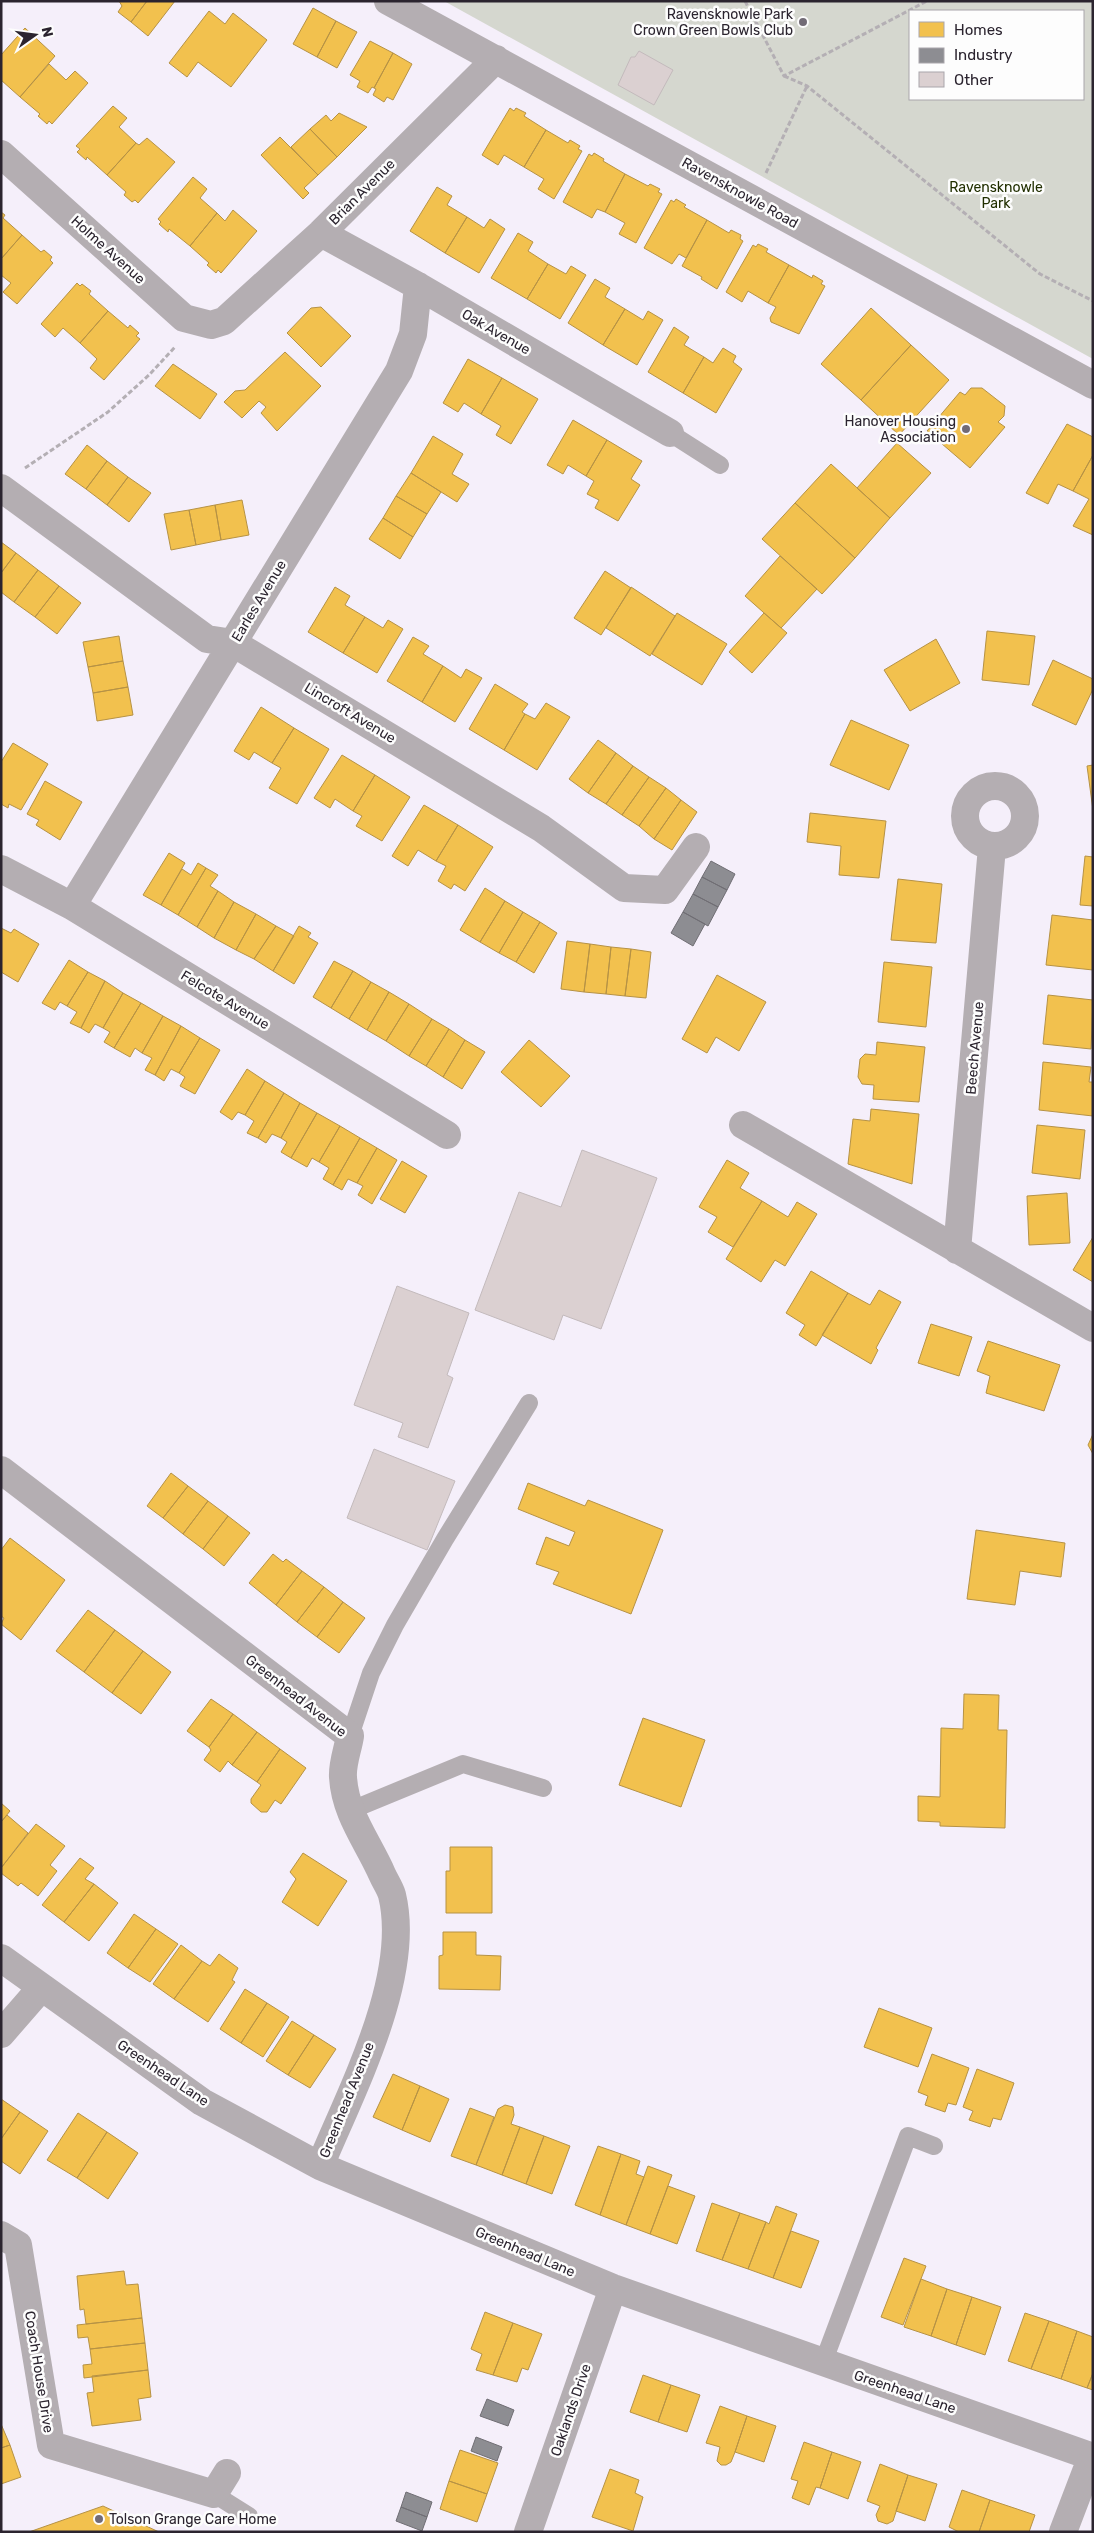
<svg xmlns="http://www.w3.org/2000/svg" width="1094" height="2533" viewBox="0 0 1094 2533" font-family="Rubik,sans-serif">
<style>
.green{fill:#d5d7cf;fill-rule:evenodd}
.homes{fill:#f2c14e;stroke:#b69245}
.industry{fill:#8d8d92;stroke:#706e74}
.building{fill:#dbd0d1;stroke:#c3babc}
.lines{fill:none;stroke-linecap:round;stroke-linejoin:round}
.path{stroke:#b4afb4;stroke-width:3;stroke-dasharray:5 2.5;stroke-linecap:butt}
.lane{stroke:#b4aeb2;stroke-width:18}
.street{stroke:#b4aeb2;stroke-width:28}
.poi-dot{fill:#726b76;stroke:#fdfdfd;stroke-width:2}
.labels{text-anchor:middle;dominant-baseline:central;stroke-width:5;stroke-linejoin:round;paint-order:stroke}
.poi-label{font-size:14px;fill:#2b242f;stroke:#fdfdfd;text-anchor:end}
.park-label{font-size:14px;fill:#212f00;stroke:#fdfdfd}
.street-label{font-size:14px;fill:#2b242f;stroke:#fdfdfd}
</style>
<rect width="100%" height="100%" fill="#f5effa"/>
<path class="green" d="M444 1H1093V359ZM910 11H1083V99H910Z"/>
<path class="homes" d="M119 1H147L131 22 118 12 122 6Z
M147 1H175L148 36 131 22Z
M313 8 336 21 317 57 293 44Z
M209 11 225 24 233 13 267 40 231 87 198 62 187 77 169 63Z
M336 21 357 32 337 68 317 57Z
M25 28 55 56 20 97 1 80V55Z
M370 41 393 53 374 88 372 87 368 93 357 87 360 81 350 75Z
M393 53 412 64 393 100 387 97 384 102 373 95 376 89 374 88Z
M49 64 66 80 75 71 88 83 52 124 49 121 47 124 38 116 40 114 20 97Z
M113 106 127 118 119 127 136 143 107 175 87 157 86 160 77 152 80 149 76 146Z
M510 108 514 111 516 108 526 113 524 116 546 130 524 167 504 155 498 165 482 155Z
M339 113 367 127 337 157 310 129 326 115 331 121Z
M310 129 337 157 318 175 291 147Z
M546 130 568 143 570 140 580 146 578 149 582 151 554 199 538 189 544 179 524 167Z
M280 137 318 175 304 188 309 193 303 199 261 155Z
M147 138 175 162 138 203 135 200 132 202 124 195 126 192 107 175 136 143 139 145Z
M594 153 604 159 603 161 625 174 605 212 597 209 592 218 563 202 589 154 592 156Z
M625 174 648 186 650 184 660 189 658 192 662 194 636 243 619 234 625 223 605 212Z
M193 177 207 189 200 198 217 213 190 246 169 229 168 232 159 224 161 222 158 219Z
M437 187 452 196 447 205 467 217 445 253 410 231Z
M676 199 686 205 684 207 707 220 686 258 679 254 672 264 644 248 671 200 674 202Z
M233 210 257 231 221 273 218 270 216 273 207 265 209 263 190 246 217 213 225 221Z
M1 212 5 215 3 218 22 235 1 259Z
M467 217 484 228 490 219 505 229 479 273 445 253Z
M707 220 729 233 731 230 741 235 740 239 743 241 717 289 701 279 702 277 682 266Z
M518 233 533 242 528 251 548 264 527 299 491 278Z
M22 235 41 252 44 250 52 257 50 260 53 263 17 304 3 292 11 283 1 275V259Z
M758 244 768 249 766 252 789 265 768 303 748 291 742 302 726 292 753 245 756 247Z
M548 264 566 274 571 266 586 275 560 319 527 299Z
M789 265 812 278 813 275 823 281 821 284 825 286 799 334 771 322 770 318 776 307 768 303Z
M595 279 610 288 605 297 625 309 603 345 568 323Z
M77 283 80 286 82 284 91 291 89 294 108 311 80 343 63 328 55 337 41 324Z
M321 307 351 336 321 367 287 333 311 308Z
M871 308 911 345 861 400 821 364Z
M625 309 643 320 648 311 663 320 637 365 603 345Z
M108 311 128 328 130 325 139 333 136 336 140 339 104 380 90 368 97 359 80 343Z
M674 327 689 337 684 345 704 357 683 393 648 372Z
M911 345 949 380 899 435 861 400Z
M723 348 736 356 733 362 742 369 716 413 683 393 704 357 713 363Z
M285 352 321 386 277 431 261 413 266 407 259 401 242 418 224 402 235 391 245 390Z
M468 359 502 378 481 414 464 403 458 412 443 403Z
M173 364 217 394 200 419 155 386Z
M502 378 538 399 511 444 496 435 501 426 481 414Z
M971 388H982L1005 406 1004 416 998 422 1005 427 970 468 927 431 960 392 965 395Z
M573 420 607 440 586 476 568 465 563 474 547 465Z
M1067 424 1093 437V455L1073 491 1058 484 1048 504 1026 493Z
M433 436 463 454 452 474 469 484 457 502 411 473Z
M607 440 642 461 631 479 640 485 618 521 595 508 599 500 587 494 594 481 586 476Z
M897 443 931 473 890 518 857 488Z
M87 445 107 461 86 489 65 474Z
M1093 455V535L1073 526 1089 499 1073 491Z
M107 461 128 477 107 505 86 489Z
M831 464 890 518 855 558 795 503Z
M411 473 441 492 427 514 396 496Z
M128 477 151 493 129 522 107 505Z
M396 496 427 514 413 537 383 518Z
M242 500 249 535 221 540 215 505Z
M795 503 855 558 822 594 762 539Z
M215 505 221 540 196 545 189 510Z
M189 510 196 545 171 550 164 514Z
M383 518 413 537 400 559 369 539Z
M1 542 16 553 1 573Z
M16 553 38 570 14 602 1 592V573Z
M780 556 817 589 781 628 745 596Z
M38 570 59 586 35 617 14 602Z
M605 571 631 588 601 635 574 618Z
M59 586 81 603 57 634 35 617Z
M335 587 350 596 345 605 365 617 343 653 308 632Z
M631 587 675 616 650 656 606 628Z
M677 613 727 644 702 685 652 654Z
M764 613 787 633 752 673 729 652Z
M365 617 383 628 388 620 403 629 377 673 343 653Z
M987 631 1035 636 1029 685 982 680Z
M119 636 123 661 88 667 83 642Z
M413 637 429 646 423 654 443 666 422 702 387 681Z
M936 639 960 683 910 711 884 670Z
M1053 660 1093 679V689L1076 725 1032 705Z
M123 661 128 687 93 693 88 667Z
M443 666 461 678 466 669 482 678 455 722 422 702Z
M495 684 528 704 522 712 525 714 504 750 469 729Z
M128 687 133 715 97 721 93 693Z
M546 703 570 717 537 770 504 750 525 714 535 719Z
M261 707 294 728 272 763 254 752 249 760 234 751Z
M851 720 909 745 889 790 830 765Z
M294 728 329 749 297 804 269 788 281 768 272 763Z
M598 740 616 753 588 793 569 779Z
M13 743 48 764 21 810 9 804 8 808 1 804V762Z
M616 753 633 766 606 804 588 793Z
M342 755 375 775 353 811 335 799 330 808 314 798Z
M1093 765V810L1087 766Z
M633 766 649 777 622 815 606 804Z
M375 775 410 797 382 841 356 826 362 816 353 811Z
M649 777 666 788 639 826 622 815Z
M45 781 82 802 60 840 36 825 39 820 27 814Z
M666 788 681 800 654 839 639 826Z
M681 800 697 812 672 850 654 839Z
M424 805 458 825 436 861 418 850 408 866 392 856Z
M810 813 886 821 879 878 839 875 841 846 807 842Z
M458 825 493 847 465 891 454 884 451 889 438 881 446 866 436 861Z
M169 853 185 863 161 905 143 895Z
M1085 856 1093 857V906L1080 905Z
M198 863 206 868 178 915 161 905 182 869 191 875Z
M206 868 218 875 210 886 218 891 197 927 178 915Z
M898 879 942 884 936 943 891 940Z
M485 888 505 901 480 942 460 930Z
M218 891 234 902 214 938 197 927Z
M505 901 523 912 499 953 480 942Z
M234 902 256 914 236 950 214 938Z
M523 912 540 922 516 962 499 953Z
M256 914 276 926 254 959 236 950Z
M1052 915 1093 920V970L1046 965Z
M540 922 557 933 534 973 516 962Z
M276 926 294 936 273 971 254 959Z
M299 926 311 933 308 937 318 943 294 984 273 971Z
M1 928 11 933 14 929 39 944 18 982 1 972Z
M567 941 590 944 584 992 561 989Z
M590 944 611 947 606 994 584 992Z
M611 947 631 949 625 996 606 994Z
M631 949 651 952 646 998 625 996Z
M69 960 88 972 67 1006 60 1002 55 1010 42 1003Z
M334 961 353 971 331 1008 313 997Z
M884 962 932 967 926 1027 878 1022Z
M353 971 371 982 349 1019 331 1008Z
M88 972 105 981 81 1028 70 1023 77 1012 67 1006Z
M717 975 766 1002 739 1051 716 1037 707 1053 682 1039Z
M105 981 123 993 103 1028 95 1024 89 1033 81 1028Z
M371 982 389 992 367 1030 349 1019Z
M389 992 409 1004 386 1041 367 1030Z
M123 993 141 1003 114 1048 104 1042 110 1032 103 1028Z
M1048 995 1093 1000 1091 1049 1043 1044Z
M141 1003 163 1016 142 1053 135 1048 130 1057 114 1048Z
M409 1004 432 1019 409 1056 386 1041Z
M163 1016 181 1026 155 1075 145 1070 152 1058 142 1053Z
M432 1019 449 1029 426 1066 409 1056Z
M181 1026 200 1038 179 1073 171 1069 164 1081 155 1075Z
M449 1029 465 1040 443 1077 426 1066Z
M200 1038 220 1050 195 1094 180 1086 185 1077 179 1073Z
M465 1040 485 1052 462 1089 443 1077Z
M529 1040 570 1076 541 1107 501 1072Z
M877 1042 925 1047 919 1102 873 1099 874 1085 862 1084 858 1077 860 1059 865 1054 876 1055Z
M1043 1062 1091 1067 1089 1082H1093V1116L1039 1110Z
M247 1069 265 1081 245 1115 238 1112 232 1120 220 1112Z
M265 1081 284 1093 258 1138 247 1133 254 1121 245 1115Z
M284 1093 300 1103 281 1138 272 1134 266 1143 258 1138Z
M300 1103 317 1113 291 1158 281 1152 287 1142 281 1138Z
M871 1109 919 1114 912 1184 848 1164 853 1119 870 1121Z
M317 1113 340 1126 319 1162 312 1158 307 1167 291 1158Z
M1037 1125 1085 1130 1080 1179 1032 1173Z
M340 1126 360 1138 333 1185 323 1179 329 1168 319 1162Z
M360 1138 377 1148 357 1183 348 1179 342 1190 333 1185Z
M377 1148 397 1160 372 1204 358 1195 363 1186 357 1183Z
M727 1160 749 1173 740 1188 762 1201 733 1247 708 1232 717 1217 699 1207Z
M402 1161 427 1176 405 1213 380 1199Z
M1067 1193 1070 1243 1029 1245 1027 1196Z
M762 1201 788 1217 797 1202 817 1214 785 1266 775 1260 761 1282 726 1259Z
M1093 1237V1282L1073 1270Z
M811 1271 848 1293 816 1346 799 1335 805 1325 786 1313Z
M879 1290 901 1302 876 1348 878 1350 871 1364 822 1335 848 1293 870 1305Z
M931 1324 972 1337 959 1376 918 1363Z
M988 1341 1060 1365 1044 1411 986 1393 990 1376 977 1371Z
M1093 1434V1454L1088 1445Z
M171 1473 188 1486 163 1518 147 1506Z
M528 1483 585 1506 588 1500 663 1530 631 1614 553 1584 559 1572 536 1564 546 1537 569 1546 575 1532 518 1509Z
M188 1486 208 1501 183 1534 163 1518Z
M208 1501 228 1516 203 1549 183 1534Z
M228 1516 250 1533 224 1566 203 1549Z
M976 1530 1065 1543 1061 1577 1020 1571 1015 1605 967 1599Z
M10 1538 65 1580 21 1640 1 1624 4 1618 1 1616V1550Z
M273 1554 283 1562 286 1559 302 1571 276 1605 249 1583Z
M302 1571 324 1587 297 1622 276 1605Z
M324 1587 343 1602 317 1637 297 1622Z
M343 1602 365 1618 339 1653 317 1637Z
M88 1610 115 1630 84 1672 56 1651Z
M115 1630 143 1651 112 1693 84 1672Z
M143 1651 171 1672 141 1714 112 1693Z
M964 1694 999 1695 998 1730H1007L1005 1828 940 1826V1822L918 1821V1796L940 1797 941 1728 963 1729Z
M211 1699 233 1714 209 1747 187 1731Z
M233 1714 257 1732 232 1765 228 1761 220 1772 204 1760 211 1750 209 1747Z
M643 1718 705 1740 681 1807 619 1785Z
M257 1732 280 1749 257 1782 232 1765Z
M280 1749 306 1768 281 1804 275 1800 267 1812H261L251 1803V1799L261 1785 257 1782Z
M1 1803 10 1811 1 1822Z
M7 1815 28 1833 1 1868V1822Z
M36 1824 65 1846 50 1865 57 1871 38 1896 21 1883 18 1886 1 1873V1868Z
M450 1847H492V1913H446V1871H450Z
M303 1853 347 1881 318 1926 282 1902 296 1879 290 1872Z
M80 1858 94 1868 85 1879 94 1884 64 1922 42 1905Z
M94 1884 118 1903 89 1941 64 1922Z
M134 1914 156 1929 128 1968 107 1953Z
M156 1929 178 1944 150 1982 128 1968Z
M443 1932H476V1955L501 1956 500 1990 439 1989V1956L443 1955Z
M181 1945 202 1961 174 1999 153 1984Z
M219 1954 238 1968 232 1980 235 1982 208 2022 174 1999 202 1961 210 1966Z
M245 1989 267 2003 241 2043 220 2029Z
M267 2003 289 2017 263 2057 241 2043Z
M879 2008 932 2028 918 2067 864 2047Z
M292 2021 314 2035 288 2075 266 2061Z
M314 2035 336 2049 310 2088 288 2075Z
M932 2054 969 2068 956 2105 948 2103 945 2112 925 2105 928 2096 918 2092Z
M977 2069 1014 2083 1001 2120 993 2118 990 2127 969 2120 973 2111 963 2107Z
M393 2074 420 2086 402 2130 373 2117Z
M420 2086 449 2099 430 2142 402 2130Z
M1 2099 20 2112 1 2139Z
M505 2105 513 2107 514 2115 511 2124 520 2127 502 2175 476 2165 498 2109Z
M470 2108 494 2117 476 2165 451 2156Z
M20 2112 48 2131 20 2174 1 2161V2139Z
M78 2113 107 2132 77 2178 47 2160Z
M520 2127 544 2136 526 2184 502 2175Z
M107 2132 138 2153 108 2199 77 2178Z
M544 2136 570 2146 552 2194 526 2184Z
M598 2146 621 2154 600 2215 575 2205Z
M621 2154 640 2161 636 2174 644 2177 626 2225 600 2215Z
M648 2166 672 2175 650 2234 626 2225Z
M668 2186 695 2196 677 2244 650 2234Z
M712 2203 740 2213 722 2260 696 2251Z
M776 2206 797 2214 773 2278 748 2269 766 2222 769 2224Z
M740 2213 766 2222 748 2269 722 2260Z
M791 2231 819 2241 801 2288 773 2278Z
M904 2258 926 2266 903 2325 881 2317Z
M124 2271 126 2285 138 2284 142 2318 86 2324 84 2309 80 2310 77 2276Z
M921 2279 947 2289 931 2336 904 2327Z
M947 2289 972 2297 956 2345 931 2336Z
M972 2297 1001 2307 985 2355 956 2345Z
M485 2312 513 2323 493 2375 476 2370 482 2354 471 2349Z
M1025 2313 1049 2321 1031 2369 1008 2361Z
M142 2318 145 2343 90 2349 88 2337 78 2338 77 2325Z
M1049 2321 1077 2331 1061 2379 1031 2369Z
M513 2323 542 2334 528 2370 522 2368 517 2382 493 2375Z
M1077 2331 1093 2337V2373L1087 2388 1061 2379Z
M145 2343 148 2370 84 2378 83 2365 92 2364 90 2349Z
M148 2370 151 2397 138 2399 141 2420 92 2426 87 2393 94 2392 92 2376Z
M1093 2373V2390L1087 2388Z
M643 2375 671 2385 658 2422 630 2412Z
M671 2385 700 2395 687 2432 658 2422Z
M720 2406 747 2416 735 2452 731 2462 726 2465H721L717 2461 720 2447 706 2443Z
M747 2416 776 2426 764 2462 735 2452Z
M1 2424 10 2445 1 2448Z
M804 2442 832 2452 820 2488 816 2487 809 2505 792 2498 798 2481 791 2479Z
M10 2445 21 2477 1 2484V2448Z
M460 2450 498 2463 487 2494 449 2481Z
M832 2452 861 2462 848 2499 820 2488Z
M880 2464 908 2475 893 2521 887 2524 878 2521 876 2515 880 2506 867 2501Z
M610 2469 639 2480 635 2493 643 2497 633 2531 592 2517Z
M908 2475 937 2484 925 2521 896 2511Z
M449 2481 487 2494 477 2522 440 2509Z
M962 2490 990 2500 979 2532H959L949 2527Z
M990 2500 1035 2515 1029 2532H979Z
M103 2506 159 2532H29Z"/>
<path class="industry" d="M711 861 735 874 727 890 702 877Z
M702 877 727 890 718 907 693 894Z
M693 894 718 907 708 926 683 912Z
M683 912 705 924 693 946 671 933Z
M487 2399 514 2410 508 2426 480 2416Z
M476 2437 502 2447 497 2461 471 2451Z
M406 2492 432 2502 427 2517 401 2507Z
M401 2507 427 2517 422 2531 396 2521Z"/>
<path class="building" d="M639 51 673 70 654 105 618 85 631 57H635Z
M582 1150 657 1178 601 1329 563 1315 554 1340 475 1310 519 1192 561 1207Z
M397 1286 469 1313 447 1375 453 1378 428 1448 398 1437 403 1423 354 1405Z
M374 1449 455 1481 427 1550 347 1518Z"/>
<g class="lines">
<path class="path" d="M745 1 784 76 927 1
M784 76 807 86 1040 274 1093 301
M766 173 807 86
M25 468 108 412 149 375 175 347"/>
<path class="lane" d="M670 433 720 465
M350 1736 371 1673 395 1625 445 1539 529 1403
M349 1811 463 1764 543 1788
M823 2363 908 2136 934 2146
M214 2494 249 2516"/>
<path class="street" d="M388 1 1093 385
M1 154 184 318 211 325 224 321 321 233 496 59
M321 233 418 286 670 433
M1 488 207 639 233 643 541 828 624 888 665 890 696 847
M965 816a30 30 0 1 1 60 0a30 30 0 1 1-60 0Z
M1 869 72 906 447 1135
M72 906 399 371 413 334 418 286
M743 1125 1093 1328
M957 1250 992 847
M1 1470 350 1736C348 1749 342 1764 343 1777 345 1814 368 1842 382 1874 385 1881 390 1888 392 1895 412 1977 351 2091 320 2166
M1 1958 202 2102 320 2166 613 2288 1093 2457
M1 2034 41 1988
M1 2235 18 2245 51 2445 214 2494 227 2473
M528 2532 613 2288
M1063 2532 1092 2456"/>
</g>
<g class="poi-dot">
<circle cx="803" cy="22" r="5"/>
<circle cx="966" cy="429" r="5"/>
<circle cx="99" cy="2519" r="5"/>
</g>
<g class="labels">
<g class="poi-label">
<text x="793" y="14">Ravensknowle Park<tspan x="793" dy="16">Crown Green Bowls Club</tspan></text>
<text x="956" y="421">Hanover Housing<tspan x="956" dy="16">Association</tspan></text>
<text x="109" y="2519" text-anchor="start">Tolson Grange Care Home</text>
</g>
<g class="park-label">
<text x="996" y="187">Ravensknowle<tspan x="996" dy="16">Park</tspan></text>
</g>
<g class="street-label">
<text transform="translate(362 192) rotate(-45)">Brian Avenue</text>
<text transform="translate(740 193) rotate(29)">Ravensknowle Road</text>
<text transform="translate(108 250) rotate(42)">Holme Avenue</text>
<text transform="translate(496 332) rotate(30)">Oak Avenue</text>
<text transform="translate(259 601) rotate(-59)">Earles Avenue</text>
<text transform="translate(350 713) rotate(31)">Lincroft Avenue</text>
<text transform="translate(225 1000) rotate(31)">Felcote Avenue</text>
<text transform="translate(975 1048) rotate(-85)">Beech Avenue</text>
<text transform="translate(296 1696) rotate(38)">Greenhead Avenue</text>
<text transform="translate(163 2073) rotate(34)">Greenhead Lane</text>
<text transform="translate(347 2100) rotate(-68)">Greenhead Avenue</text>
<text transform="translate(525 2252) rotate(23)">Greenhead Lane</text>
<text transform="translate(39 2372) rotate(81)">Coach House Drive</text>
<text transform="translate(905 2392) rotate(19)">Greenhead Lane</text>
<text transform="translate(571 2410) rotate(-71)">Oaklands Drive</text>
</g>
</g>
<rect width="1094" height="2533" fill="none" stroke="#2b242f" stroke-width="5"/>
<rect x="909" y="10" width="175" height="90" fill="#fdfdfd" stroke="#a9a6ab"/>
<rect x="919" y="22" width="25" height="15" fill="#f2c14e" stroke="#a9a6ab"/>
<text x="954" y="35" font-size="15" fill="#2b242f">Homes</text>
<rect x="919" y="48" width="25" height="15" fill="#8d8d92" stroke="#a9a6ab"/>
<text x="954" y="60" font-size="15" fill="#2b242f">Industry</text>
<rect x="919" y="72" width="25" height="15" fill="#dbd0d1" stroke="#a9a6ab"/>
<text x="954" y="85" font-size="15" fill="#2b242f">Other</text>
<g transform="translate(35 35) rotate(76)" stroke="#fdfdfd" stroke-width="4" paint-order="stroke">
<path d="M0-4L9 19L0 12L-9 19Z" fill="#2b242f"/>
<text y="-8" font-size="14" font-weight="bold" text-anchor="middle" fill="#2b242f">N</text>
</g>
</svg>
